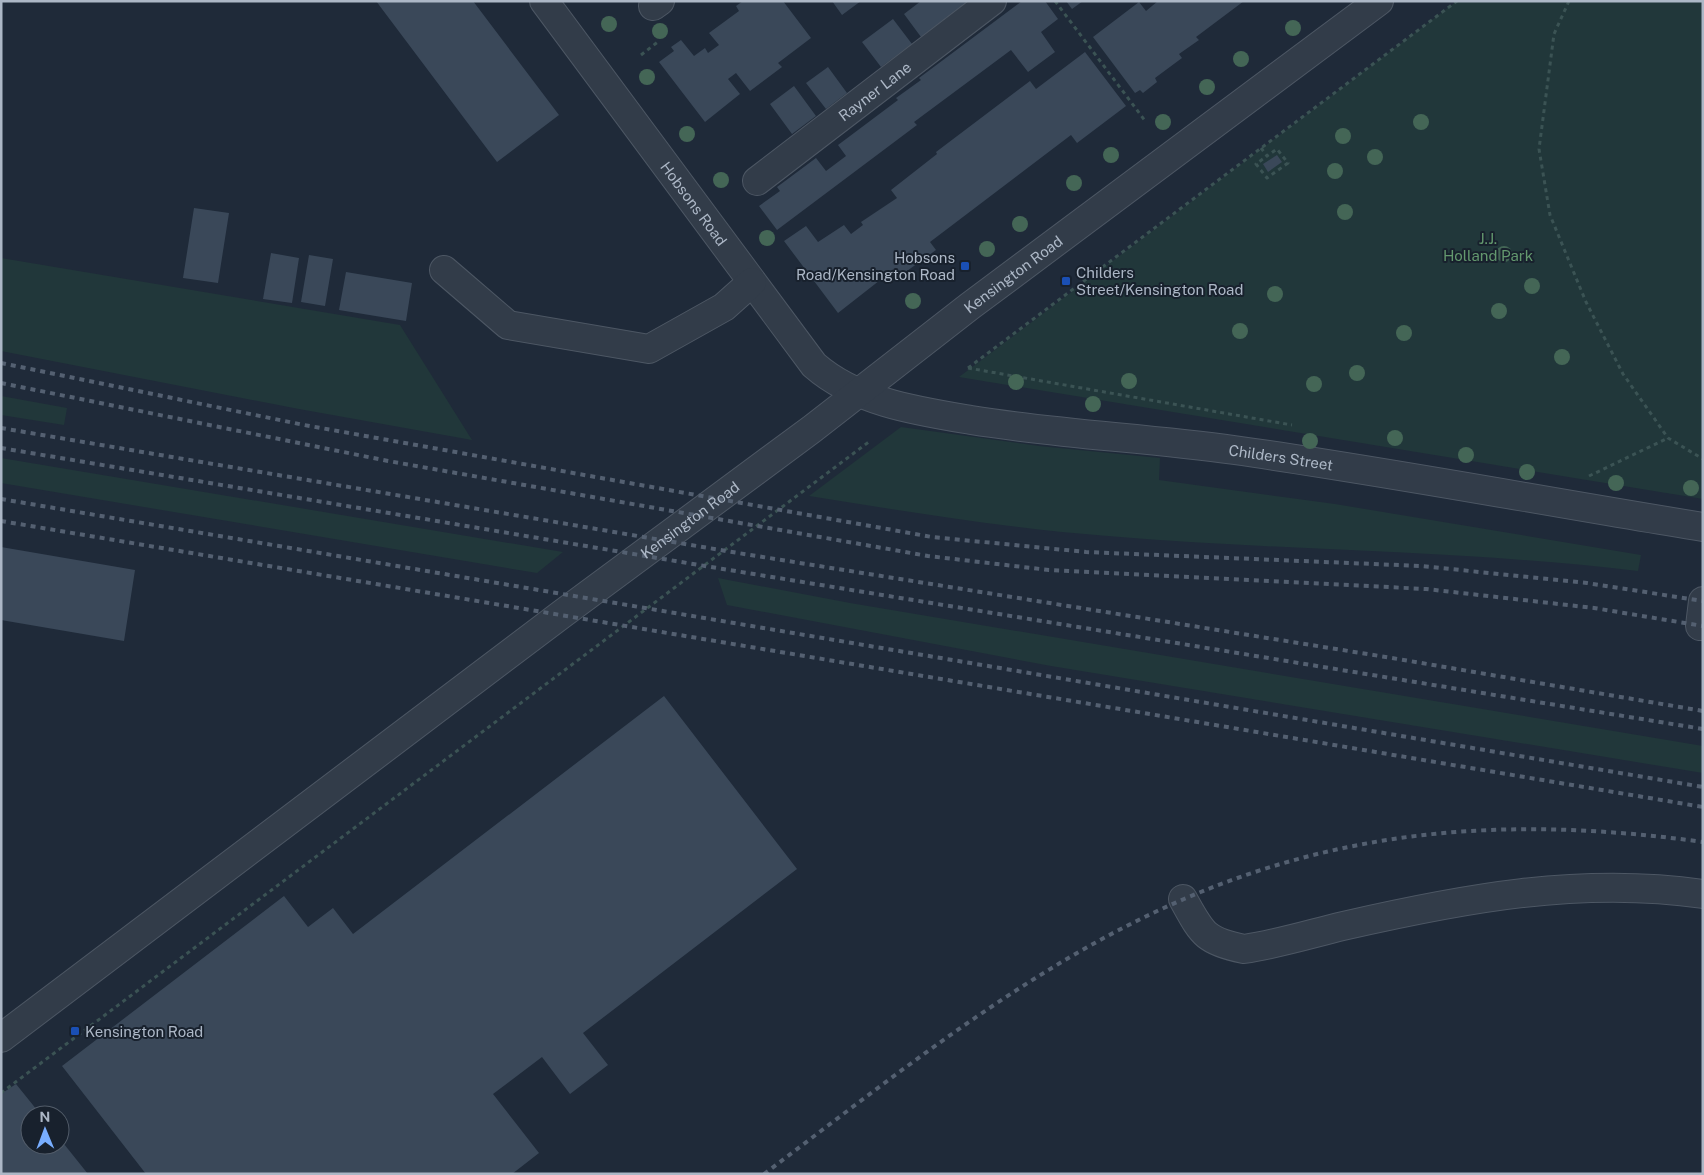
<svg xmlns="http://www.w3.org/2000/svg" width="1704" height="1175" viewBox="0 0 1704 1175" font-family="'Public Sans',sans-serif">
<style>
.green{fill:#21373a}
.building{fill:#3a4859}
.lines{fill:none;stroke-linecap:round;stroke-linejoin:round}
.minor-casing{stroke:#4d5764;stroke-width:30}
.path{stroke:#3b5354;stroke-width:3;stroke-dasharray:4 4;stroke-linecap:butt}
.minor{stroke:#323c49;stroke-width:28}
.rail{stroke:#546071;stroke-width:4;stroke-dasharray:5 5;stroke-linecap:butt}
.tree{fill:#446656}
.transit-dot{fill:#1a4fb4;stroke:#18212d;stroke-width:2}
.labels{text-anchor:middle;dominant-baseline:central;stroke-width:4;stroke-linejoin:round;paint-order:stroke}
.street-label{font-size:15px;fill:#acb7c6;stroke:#18212d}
.park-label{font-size:15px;fill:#63986e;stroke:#18212d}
.poi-label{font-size:15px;fill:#acb7c6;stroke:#18212d;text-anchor:start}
</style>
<rect width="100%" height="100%" fill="#1f2a39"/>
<path class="green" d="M1457 1H1703V499L959 377Z
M1 258 400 325 472 440 299 409 1 351Z
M1 396 67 408 64 425 1 415Z
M901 427 1039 446 1160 458 1159 480 1335 504 1641 555 1638 571C1462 550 1284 551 1108 536 1007 528 908 512 809 496Z
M1 458 563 552 537 573 1 483Z
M718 578 850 603 1703 746V773L1051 666 727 605Z"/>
<path class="building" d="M376 1H473L559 115 497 162Z
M743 1H783L811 38 778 63 782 67 750 91 736 73 728 79 740 94 705 122 659 62 674 51 671 47 681 40 694 56 705 48 708 53 719 45 709 33 739 11 736 6Z
M832 1H861L842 15Z
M921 1H969L921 37 904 14Z
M1022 1H1045L1058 19 1041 32 1055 52 1028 72 1011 50 914 122 917 125 777 230 759 206 780 191 777 187 816 158 826 171 846 156 838 145 898 100 896 98 921 80 919 78Z
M1066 1H1083L1072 9Z
M1158 1H1244L1196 37 1199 40 1179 54 1182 58 1155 78 1157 82 1143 93 1140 90 1135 93 1093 37 1139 2 1146 11Z
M893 19 912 44 881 67 862 42Z
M1085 52 1126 106 1077 143 1071 135 930 242 936 250 889 284 884 277 838 313 784 241 806 226 818 242 844 225 851 234 863 225 861 222 897 198 891 190 937 154 936 152 1030 81 1036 89Z
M828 67 847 93 826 109 806 83Z
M794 86 816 116 792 134 770 104Z
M1277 155 1282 162 1268 172 1263 164Z
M194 208 229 213 218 283 183 278Z
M271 253 299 258 292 303 263 299Z
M309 255 333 259 325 306 301 302Z
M346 272 412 283 406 321 339 310Z
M1 547 135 570 124 641 1 620Z
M664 696 797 869 583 1033 608 1065 570 1094 542 1057 493 1094 539 1153 512 1174H146L62 1066 284 896 308 927 333 908 353 934Z
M16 1084 41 1115H30V1145H60V1139L88 1174H1V1094Z"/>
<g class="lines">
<g class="minor-casing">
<g id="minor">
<path id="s1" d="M544 1 814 365C856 402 917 411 971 420 1058 434 1147 438 1234 450 1391 472 1547 502 1703 527"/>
<path d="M653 6 660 1"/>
<path id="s2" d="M757 181 992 1"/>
<path d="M444 270 508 325 649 349 724 307 752 282"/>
<path d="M1700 626 1703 601"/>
<path d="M1183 899C1202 933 1204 941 1244 949 1278 944 1310 934 1343 926 1461 899 1581 876 1703 894"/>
<path id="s3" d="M1 1038 562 614 812 429 970 306 1379 1"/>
</g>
</g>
<path class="path" d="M1055 1 1146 122
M1569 1 1554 34 1539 149 1550 215 1586 302 1623 374 1668 438 1703 459
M641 55 659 41
M1261 148 1267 156 1277 149 1288 163 1267 178 1256 164 1267 156
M968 368 1292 425
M968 368 1457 1
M1589 476 1668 438
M1 1093 870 441"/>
<use href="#minor" class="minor"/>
<path class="rail" d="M1 363 304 425 932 537 1086 552 1421 566 1587 583 1703 601
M1 383 388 461 928 556 1049 570 1426 589 1594 608 1703 626
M1 428 738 553 1392 658 1703 711
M1 448 723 569 1703 729
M1 499 1703 787
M1 521 1703 807
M764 1174C896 1075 1032 964 1184 899 1356 825 1520 817 1703 842"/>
</g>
<g class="tree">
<circle cx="609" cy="24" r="8"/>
<circle cx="1293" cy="28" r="8"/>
<circle cx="660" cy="31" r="8"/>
<circle cx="1241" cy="59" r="8"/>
<circle cx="647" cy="77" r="8"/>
<circle cx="1207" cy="87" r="8"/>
<circle cx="1163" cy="122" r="8"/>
<circle cx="1421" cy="122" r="8"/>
<circle cx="687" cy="134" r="8"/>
<circle cx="1343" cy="136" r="8"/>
<circle cx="1111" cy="155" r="8"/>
<circle cx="1375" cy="157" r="8"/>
<circle cx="1335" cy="171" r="8"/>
<circle cx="721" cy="180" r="8"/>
<circle cx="1074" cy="183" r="8"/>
<circle cx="1345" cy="212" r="8"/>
<circle cx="1020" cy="224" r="8"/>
<circle cx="767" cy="238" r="8"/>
<circle cx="987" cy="249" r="8"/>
<circle cx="1504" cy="254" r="8"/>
<circle cx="1532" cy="286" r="8"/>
<circle cx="1275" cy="294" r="8"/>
<circle cx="913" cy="301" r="8"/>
<circle cx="1499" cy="311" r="8"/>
<circle cx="1240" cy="331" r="8"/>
<circle cx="1404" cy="333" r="8"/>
<circle cx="1562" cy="357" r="8"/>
<circle cx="1357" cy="373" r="8"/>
<circle cx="1129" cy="381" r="8"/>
<circle cx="1016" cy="382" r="8"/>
<circle cx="1314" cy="384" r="8"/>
<circle cx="1093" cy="404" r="8"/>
<circle cx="1395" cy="438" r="8"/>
<circle cx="1310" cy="441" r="8"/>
<circle cx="1466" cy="455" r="8"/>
<circle cx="1527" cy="472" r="8"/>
<circle cx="1616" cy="483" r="8"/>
<circle cx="1691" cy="488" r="8"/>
</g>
<g class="transit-dot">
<rect x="960" y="261" width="10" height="10" rx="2.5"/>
<rect x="1061" y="276" width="10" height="10" rx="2.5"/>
<rect x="70" y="1026" width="10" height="10" rx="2.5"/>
</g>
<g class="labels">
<g class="street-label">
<text stroke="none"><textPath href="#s2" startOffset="148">Rayner Lane</textPath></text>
<text stroke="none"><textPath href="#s1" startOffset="252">Hobsons Road</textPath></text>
<text stroke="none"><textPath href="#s3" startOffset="1268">Kensington Road</textPath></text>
<text stroke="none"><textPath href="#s1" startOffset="934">Childers Street</textPath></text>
<text stroke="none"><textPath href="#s3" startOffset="862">Kensington Road</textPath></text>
</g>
<g class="park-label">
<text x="1488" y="238">J.J.<tspan x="1488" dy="17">Holland Park</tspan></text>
</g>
<g class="poi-label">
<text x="955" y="257" text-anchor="end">Hobsons<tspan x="955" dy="17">Road/Kensington Road</tspan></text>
<text x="1076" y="272">Childers<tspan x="1076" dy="17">Street/Kensington Road</tspan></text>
<text x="85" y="1031">Kensington Road</text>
</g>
</g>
<rect width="1704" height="1175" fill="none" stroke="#acb7c6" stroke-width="5"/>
<g transform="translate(45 1130) rotate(359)"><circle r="24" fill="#18212d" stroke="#535d6a"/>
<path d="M0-4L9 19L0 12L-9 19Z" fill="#78aeff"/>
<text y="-8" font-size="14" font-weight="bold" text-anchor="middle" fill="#acb7c6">N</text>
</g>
</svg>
